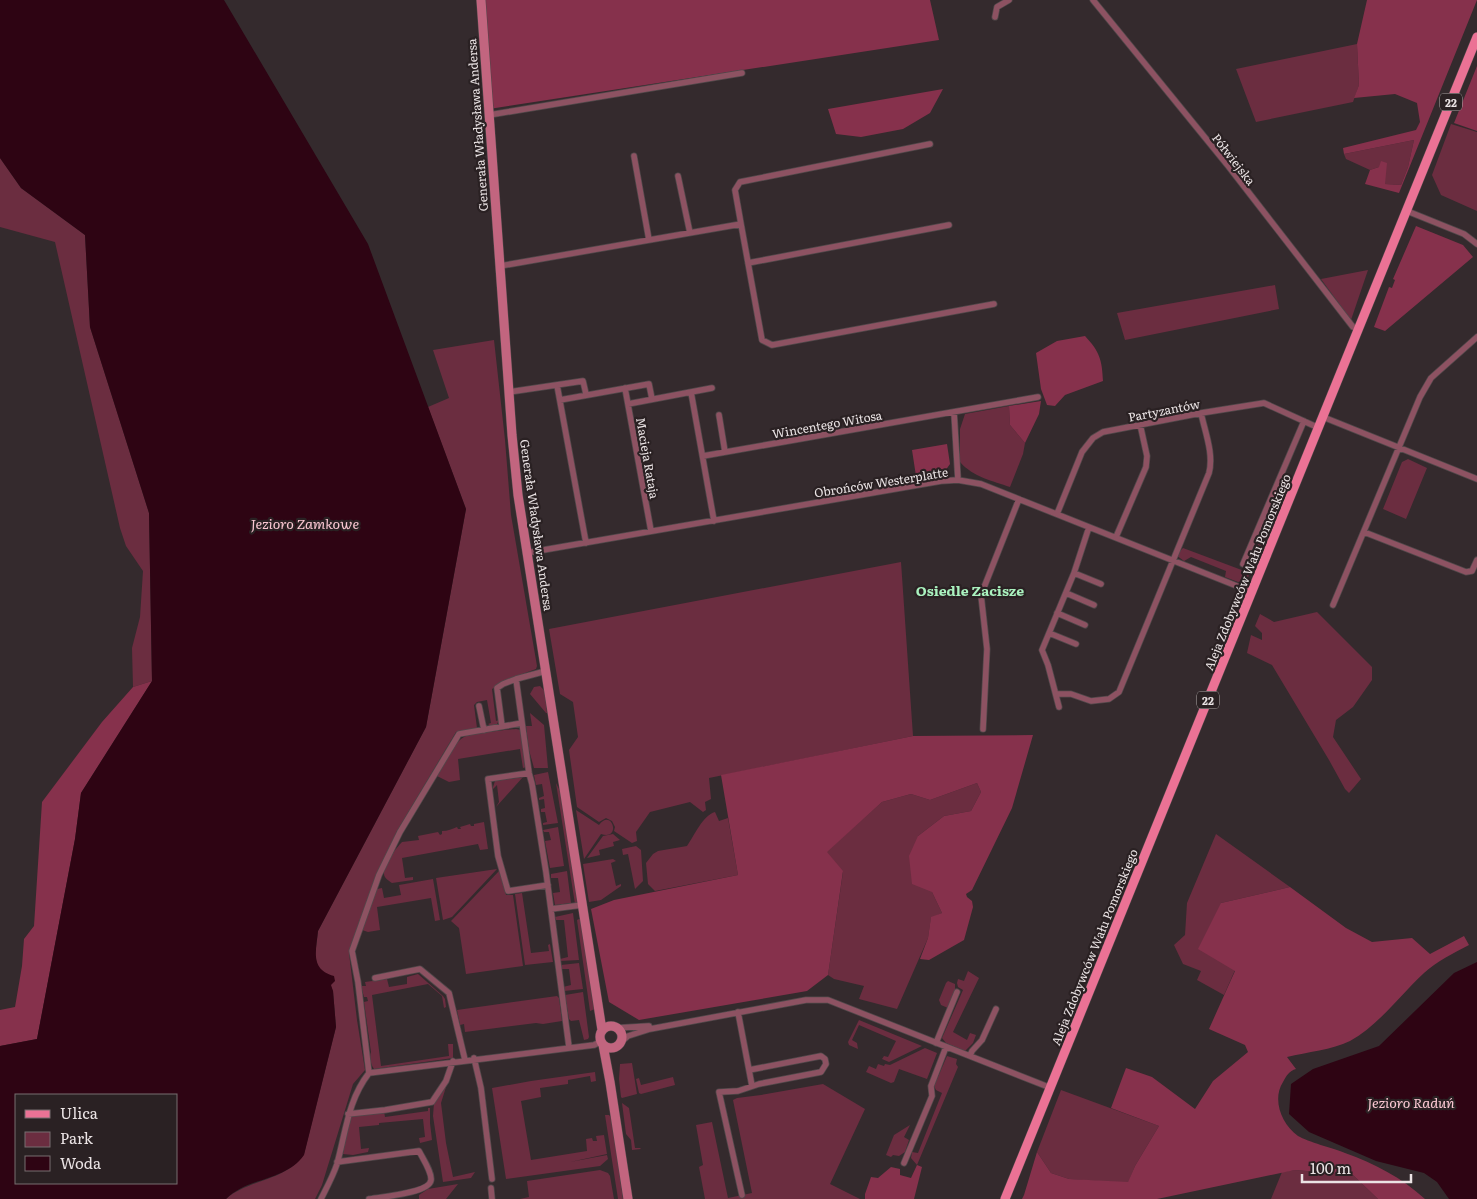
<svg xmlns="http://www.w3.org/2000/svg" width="1477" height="1199" viewBox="0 0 1477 1199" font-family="Literata,serif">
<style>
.green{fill:#6b2d40}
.forest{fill:#86314c}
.water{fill:#2e0413;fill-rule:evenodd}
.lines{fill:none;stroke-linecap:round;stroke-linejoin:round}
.minor-casing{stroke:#51484a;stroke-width:7}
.secondary-casing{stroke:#51484a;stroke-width:10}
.primary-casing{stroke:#51484a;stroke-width:10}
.minor{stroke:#8d5262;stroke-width:5.5}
.secondary{stroke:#c2657f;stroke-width:9}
.primary{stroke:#eb7295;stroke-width:9}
.labels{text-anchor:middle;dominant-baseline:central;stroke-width:4.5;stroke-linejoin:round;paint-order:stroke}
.shield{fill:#2a2123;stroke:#b1aaab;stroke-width:1}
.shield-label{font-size:11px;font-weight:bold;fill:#ebe4e5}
.street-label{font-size:12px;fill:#ebe4e5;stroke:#2a2123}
.water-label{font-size:14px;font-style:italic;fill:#fac7d2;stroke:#2a2123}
.neighbourhood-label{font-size:14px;font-weight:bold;fill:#aaf2bf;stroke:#2a2123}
</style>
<rect width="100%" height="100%" fill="#342a2d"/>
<path class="green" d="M1357 44 1359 85 1353 102 1256 122 1236 69Z
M1451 124 1477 132V211L1441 195 1432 175Z
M1414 140 1408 167 1401 185 1385 184 1379 167 1370 170 1346 159 1344 154Z
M0 158 21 188 85 235 90 327 149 513 152 681 133 687 132 648 140 617 143 571 126 546 120 528 55 242 0 227Z
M1368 270 1351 320 1321 279Z
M1275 285 1279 309 1125 340 1117 313Z
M494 340 505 440 511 515 537 666 536 669 506 680 492 689 496 721 499 720 497 724 491 726 488 724 491 723 487 700 477 702 474 705 477 728 456 732 397 831 378 873 351 947 349 953 357 1020 365 1070 353 1084 322 1185 315 1199H226C248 1179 287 1181 304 1154L336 1027 333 991 324 974 319 970 315 956 318 931 426 727 466 509 428 407 449 398 433 350Z
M1009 406 1010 425 1025 443 1023 454 1010 487C993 481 973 477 960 462V429L965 414Z
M1408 459 1427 468 1406 519 1383 509 1402 462Z
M1277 497 1276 507 1247 580 1238 582 1225 577 1226 571 1191 557 1184 561 1176 555 1183 548 1247 572Z
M901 562 913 736 709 778 711 799 705 802 706 810 703 812 690 802 650 812 636 832 637 841 632 843 614 831 615 827 612 821 606 818 599 822 577 807 569 750 578 737 573 702 560 694 549 629Z
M1317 612 1372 667V680L1353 707 1336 720 1333 737 1361 779 1349 793 1345 789 1329 760 1272 665 1247 653 1251 635 1262 640V633L1255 626 1260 614 1274 622Z
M540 686 545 691 547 713H546L530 694 534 687Z
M530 713 544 725 548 768H534L529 750 526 726H532Z
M516 729 521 730 526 767 523 768 520 749 458 759 460 780 449 782 437 776C441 766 454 742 464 737 473 733 504 730 516 729Z
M548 772 558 823 543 825V823L547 822 545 812H541V809L545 808 544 799 539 800V798L544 796 542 784 536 785 534 775Z
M523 777 496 807 499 802 497 785 492 790 495 781Z
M556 783 561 793 579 901 575 904Z
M977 783 981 792 971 811 944 816 918 836 932 892 942 913 931 918 928 938 897 1009 859 999 864 986 834 979 828 975 843 872 826 852 882 802 911 794 930 800Z
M576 810 599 825C612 807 622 841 601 834L584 859Z
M715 812 719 821 728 818 738 875 655 891 648 884 646 863 653 854 658 851 687 846C694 836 703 815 715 812Z
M484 822 488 849 480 850 478 844 402 858 405 878 413 877V880L392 883C389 881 384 878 384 874 382 866 396 848 402 842L419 840 418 836 438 832 440 835 442 834V831C448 831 452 829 457 827L458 829H461L460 827 470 824 471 826H474V824Z
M558 827 564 866 550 868 545 841 551 840 549 832H544L543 830Z
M613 834 620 840 613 842 614 846 599 850 600 855 587 858 603 836Z
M1216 834 1290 887 1221 903 1235 970 1224 995 1197 980 1201 971 1183 964 1174 945 1185 935 1187 903Z
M636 846 641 850 643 881 635 889 628 854 623 855 622 849Z
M613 859 616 861 611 863 616 886 621 884V886L601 900 589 902 583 864Z
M497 869 452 917 443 920 436 878Z
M500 870 506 895H513L523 966 466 974 459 928 451 921Z
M567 871 571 903 555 905 553 893 560 892 558 878H551V874Z
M433 879 440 920 435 921 431 898 377 907 380 930 368 932 362 930 377 889 382 888 384 898 401 895 399 885Z
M522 893 531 953 549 951 548 945 550 944 553 962 525 965 515 894Z
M573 913 579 960 560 961V959L568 957 564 920H556L555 917Z
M579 919H581L595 1009 590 1011 577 920Z
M579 963 583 989 564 991 563 987 571 985 569 969H561V965Z
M968 971 979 978 953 1032 967 1040 970 1033 976 1035 973 1043 965 1051 946 1043 942 1038 963 990 958 987 957 983 958 979 964 981Z
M418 974 443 996 445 999 446 1007 444 1008 442 996 428 984 372 995 381 1066 449 1056 448 1044H453V1058L374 1069C371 1065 369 1057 371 1052L364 1002 368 1001 367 997H364L361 986H366L365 982 387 979 389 987 407 984V977Z
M948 981 955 984V992L948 1008 941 1005 939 1000 946 983Z
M583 992 589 1037 588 1039 584 1040 579 1020 571 1021 569 1019 565 995Z
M557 996 559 998 562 1021 543 1024 536 1023 465 1032 464 1024 460 1025 457 1010Z
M859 1020 922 1046 889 1062 882 1059 884 1056 888 1057 896 1041 859 1025 852 1040 857 1043 858 1049 849 1045 848 1042Z
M925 1048 937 1053 927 1079 899 1069 894 1082 891 1083 866 1072 869 1066 876 1069 878 1064 884 1066 885 1064 890 1065Z
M947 1056 957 1059 956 1064 958 1067 917 1165 911 1158 912 1152 918 1153 942 1093 936 1090 934 1086Z
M632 1063 637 1094 622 1098 621 1097 619 1079 620 1064Z
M595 1072 596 1081 591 1082 590 1076 568 1080V1084L540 1088 541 1097 521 1101 531 1160 587 1151 586 1139 592 1138 593 1141H597L596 1136 604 1135 607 1154 570 1162 607 1155 608 1159 600 1166 506 1179 492 1088 531 1081Z
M673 1077 675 1085 641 1094 639 1093 636 1079 639 1078 641 1085Z
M823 1084 865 1109 830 1184 860 1199H705L699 1167 703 1165 696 1125 712 1122 728 1198 752 1193 733 1100 737 1098 761 1095Z
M446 1087 441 1103 446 1143 453 1177 475 1172 471 1178 443 1182 433 1116 434 1103Z
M1061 1090 1159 1126 1135 1166 1128 1183 1069 1179 1051 1173 1037 1152Z
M622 1103 629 1108 635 1148H640L641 1149 632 1150 631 1140 626 1134Z
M428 1108H430V1123L432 1140 420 1143 419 1138 425 1137 423 1119 379 1123V1125L359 1127 361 1149 369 1148 368 1152 353 1155 343 1154 349 1117 384 1111 385 1117 428 1111Z
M605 1115H609L612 1119 623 1199H618Z
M910 1125 904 1137 909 1140 905 1152 899 1156 893 1155 891 1157 886 1155 894 1135Z
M600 1170 608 1173 610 1176 614 1199H520L529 1197 527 1181Z
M1295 1170 1353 1175 1378 1199H1271L1282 1172Z
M458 1184 446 1199H419V1195L428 1189Z"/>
<path class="forest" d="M481 0H930L939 40 489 109Z
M1367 0H1477L1399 193 1365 184 1370 170 1379 167 1381 161 1387 163 1385 184 1401 185 1408 167 1414 140 1344 154 1343 148 1416 130 1420 122 1417 103 1395 94 1354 98 1359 85 1357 44Z
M1477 66V131L1454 123Z
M943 89 930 113 903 129 861 137 836 134 828 109Z
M1416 226 1463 245 1473 257 1385 331 1374 327 1389 287 1392 288 1395 280 1393 279Z
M1085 336C1100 352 1102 360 1103 381L1065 395 1055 406 1047 405 1041 389 1036 353 1057 341Z
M1041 401 1039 414 1025 443 1010 425 1009 406Z
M947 444 950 464 945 471 916 476 912 450Z
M152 681 81 793 75 839 37 1039 0 1046V1010L15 1007 22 966 24 939 34 926 42 802 102 722 133 687Z
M1033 735 1012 808 972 890 966 894 967 897 972 901 973 907 964 940 929 960 920 959 928 938 931 917 942 913 932 892 912 884 909 856 918 836 944 816 971 811 981 792 977 783 930 800 911 794 882 802 827 852 843 871 828 975 807 991 639 1020 609 1002 591 909 614 900 738 875 721 775 913 736Z
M1290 887 1346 928 1372 942 1412 938 1430 954 1464 936 1469 945C1454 953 1437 961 1424 973 1400 995 1379 1025 1350 1041 1332 1050 1307 1052 1287 1057L1296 1069C1289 1071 1287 1075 1283 1082 1272 1099 1281 1124 1298 1136 1308 1142 1333 1148 1345 1153 1374 1163 1402 1178 1425 1199H1378L1353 1175 1295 1170 1157 1199H1022L1024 1195 1037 1152 1051 1173 1069 1179 1128 1182 1135 1166 1159 1126 1111 1108 1126 1068 1152 1077 1195 1109 1213 1081 1248 1052 1245 1045 1209 1029 1235 971 1198 949 1221 903Z
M917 1165 922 1167 914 1199H865V1194L871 1177 878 1178 891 1167 900 1169V1175L911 1178Z"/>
<path class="water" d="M0 0H224L368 244 466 509 426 727 318 931C316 951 310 970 334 976L335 981 331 985 333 991 336 1027 304 1155C286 1181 248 1177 226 1199H0V1046L37 1039 75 839 81 793 152 681 149 513 90 327 85 235 21 188 0 158ZM176 1095V1183H16V1095Z
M1477 962V1199H1449L1437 1182 1424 1173 1376 1161 1309 1132 1289 1114 1291 1084 1313 1069 1379 1046 1454 973Z"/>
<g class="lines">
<g class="minor-casing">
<path id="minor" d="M1093 0 1229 167 1353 327 1359 329
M995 17 997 7 1009 0
M489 115 742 73
M634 156 649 240
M678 176 690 233
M1407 211 1464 234 1477 244
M741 224 735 190 740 182 930 144
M748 263 949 225
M500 266 741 224 762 340 772 345 994 304
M557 385 586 543
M625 388 651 531
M509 392 583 381 586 394
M691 392 714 521
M560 400 649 384 652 399
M628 404 712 388
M954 412 958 480
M719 415 725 452
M1323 417 1477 479
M703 456 1038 397
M1057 514 1082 452 1093 438 1103 432 1201 413 1264 403 1319 428
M1364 532 1466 572 1472 571 1477 560
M1116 537 1146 467 1147 456 1140 424
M526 553 941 481 958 480 981 484 1252 592
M1243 564 1304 421
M1074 573 1101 584
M1066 593 1094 605
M1333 605 1420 397 1431 378 1477 337
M1057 613 1085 625
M1049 633 1076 644
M546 671 516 679 529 773 532 784 546 872 569 1047
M1056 694H1071L1091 701 1109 699 1119 692 1209 473C1214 454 1205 432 1201 413
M479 706 484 730
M1059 707 1048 665 1042 650 1074 573 1089 527
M502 726 497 688 503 684 516 679
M983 729 987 649 981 595 1019 499
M529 773 488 779 498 856 508 891 548 885
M551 909 582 905
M375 978 420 969 449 993 465 1060
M738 1012 749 1070 821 1056 825 1059 826 1064 821 1072 759 1084 738 1091 719 1092 742 1195
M616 1028 649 1026
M936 1043 957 992
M619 1044 628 1036 650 1029 806 1000H828L1051 1088
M970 1056 972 1051 982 1040 996 1009
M474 1058 481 1088 492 1179
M749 1070 752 1086
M369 1073 594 1045 600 1042
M348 1114 385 1110 432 1102 446 1081 453 1061
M337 1162 419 1151C423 1159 432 1172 431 1180 430 1193 381 1197 369 1199
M904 1163 932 1096 931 1086 946 1047
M491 1188 492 1199
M321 1199C327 1187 333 1176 337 1164 346 1131 348 1100 369 1073L358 982 352 951 379 875 400 832 459 734 522 723"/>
</g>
<g class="secondary-casing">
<path id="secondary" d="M481 0 512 435 518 495 602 1030
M600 1037a11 11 0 1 1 22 0a11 11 0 1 1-22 0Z
M603 1045 610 1082 628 1199"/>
</g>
<g class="primary-casing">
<path id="primary" d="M1005 1199 1477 37"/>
</g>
<use href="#minor" class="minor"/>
<use href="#secondary" class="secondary"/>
<use href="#primary" class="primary"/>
</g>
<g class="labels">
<g class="shield">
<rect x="1440" y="93.5" width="22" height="17" rx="4"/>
<rect x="1197" y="691.5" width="22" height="17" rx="4"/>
</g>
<g class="shield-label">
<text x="1451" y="102">22</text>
<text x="1208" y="700">22</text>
</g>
<g class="street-label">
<text transform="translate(477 125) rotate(-94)">Generała Władysława Andersa</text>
<text transform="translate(1234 159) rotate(52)">Półwiejska</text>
<text transform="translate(1164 410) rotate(-11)">Partyzantów</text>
<text transform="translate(827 424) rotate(-10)">Wincentego Witosa</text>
<text transform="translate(648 458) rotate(80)">Macieja Rataja</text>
<text transform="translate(881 482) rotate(-9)">Obrońców Westerplatte</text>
<text transform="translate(537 525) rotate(82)">Generała Władysława Andersa</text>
<text transform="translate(1247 572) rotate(-68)">Aleja Zdobywców Wału Pomorskiego</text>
<text transform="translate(1094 947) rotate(-68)">Aleja Zdobywców Wału Pomorskiego</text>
</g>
<g class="water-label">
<text x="305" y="523">Jezioro Zamkowe</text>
<text x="1411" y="1102">Jezioro Raduń</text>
</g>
<g class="neighbourhood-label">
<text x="970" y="590">Osiedle Zacisze</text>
</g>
</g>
<rect x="15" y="1094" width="162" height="90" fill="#2a2123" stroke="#776f71"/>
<rect x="25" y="1110" width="25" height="8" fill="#eb7295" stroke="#776f71"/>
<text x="60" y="1119" font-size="15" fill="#ebe4e5">Ulica</text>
<rect x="25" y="1132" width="25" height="15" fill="#6b2d40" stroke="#776f71"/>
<text x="60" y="1144" font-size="15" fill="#ebe4e5">Park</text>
<rect x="25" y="1156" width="25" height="15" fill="#2e0413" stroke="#776f71"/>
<text x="60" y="1169" font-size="15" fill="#ebe4e5">Woda</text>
<path d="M1302 1174v8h109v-8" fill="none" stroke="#ebe4e5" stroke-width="2.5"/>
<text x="1310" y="1174" font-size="15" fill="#ebe4e5" stroke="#2a2123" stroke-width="4" paint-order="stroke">100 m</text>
</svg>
